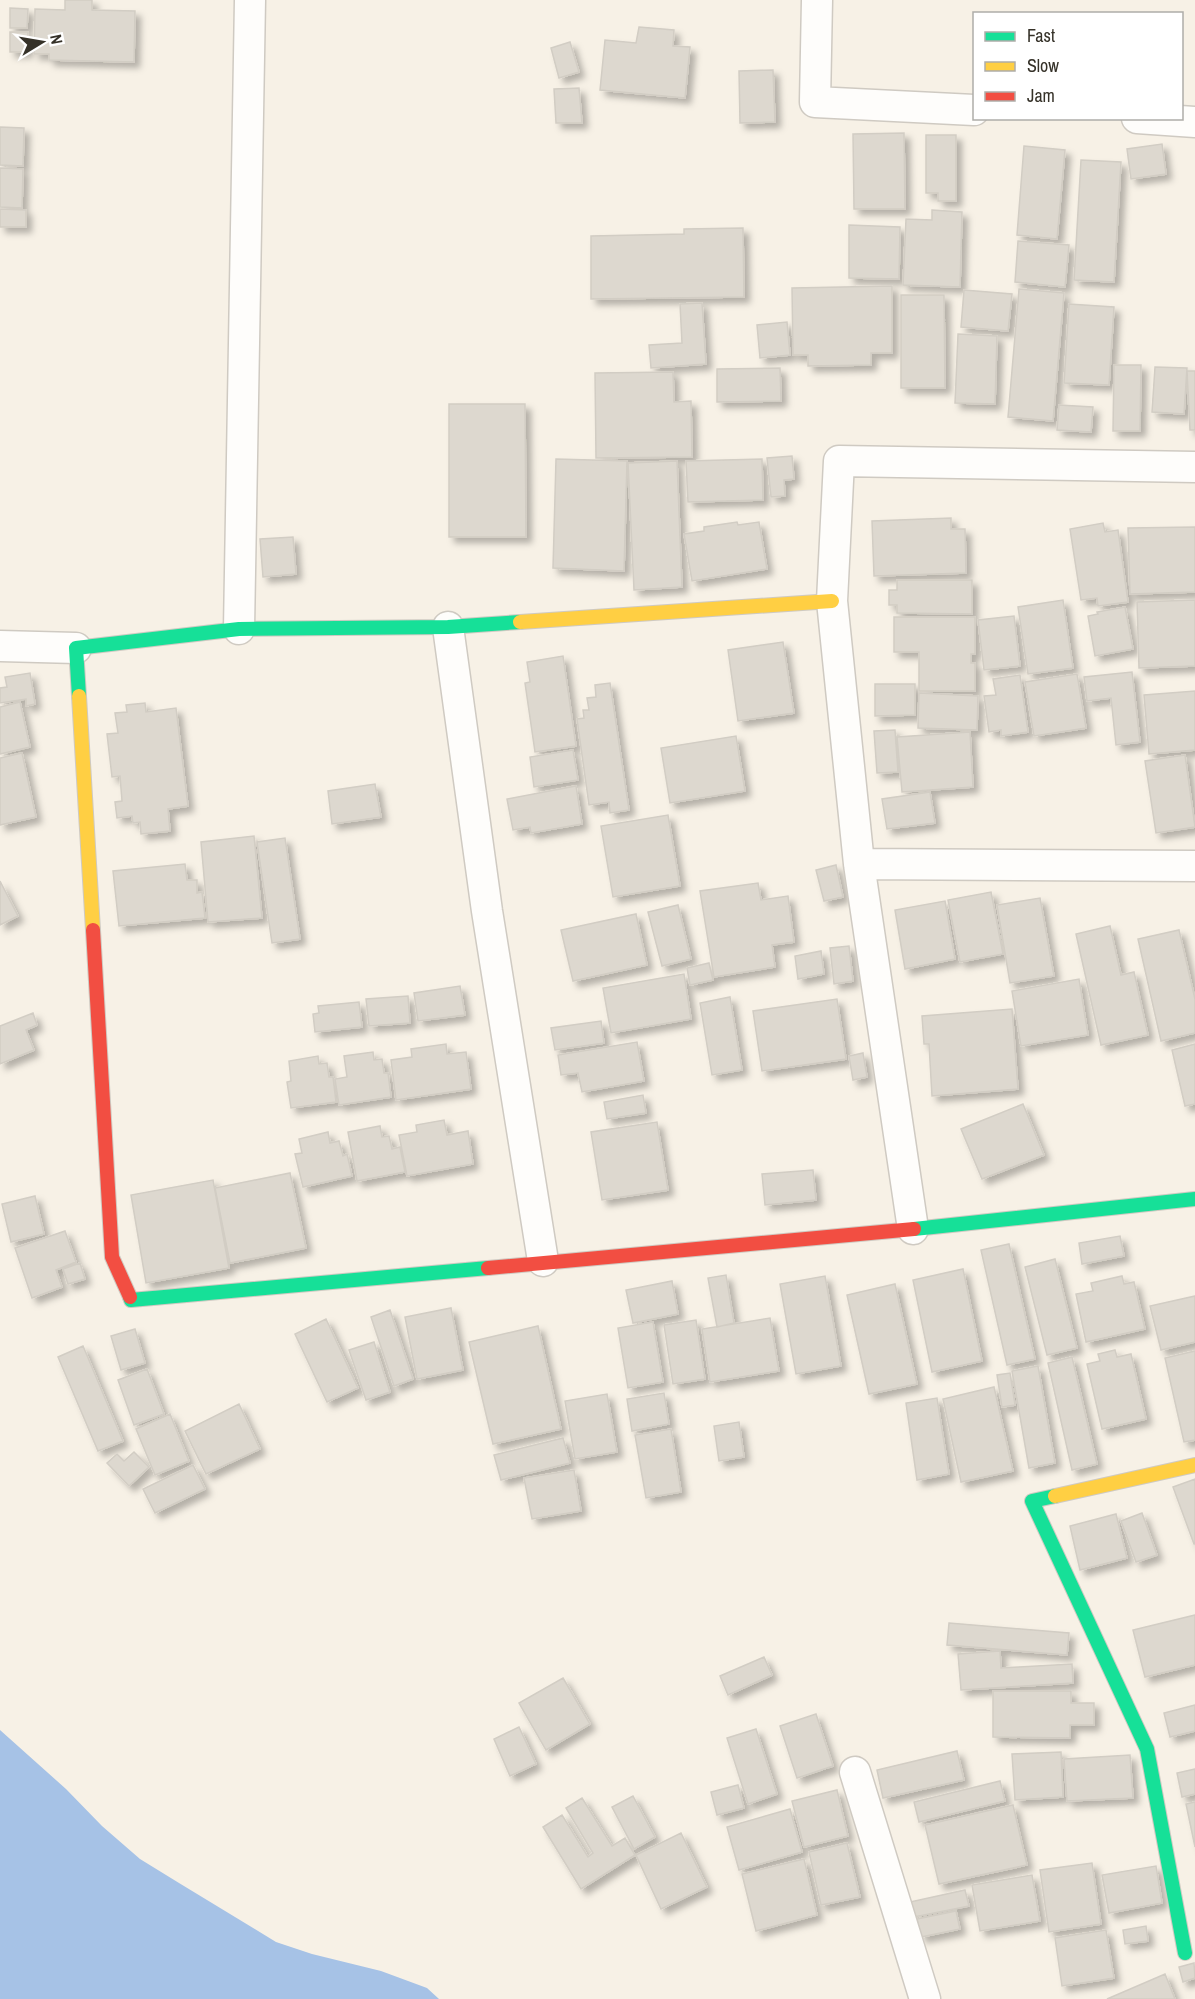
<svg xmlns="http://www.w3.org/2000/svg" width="1195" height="1999" viewBox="0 0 1195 1999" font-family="'Archivo Narrow',sans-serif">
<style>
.water{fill:#a6c2e6}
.building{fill:#ddd8cf;stroke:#d2cdc4;stroke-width:1.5;filter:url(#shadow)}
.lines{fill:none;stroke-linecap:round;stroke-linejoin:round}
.street-casing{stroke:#cfcac2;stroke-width:33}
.fast-casing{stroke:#cfcac2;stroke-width:16}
.slow-casing{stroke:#cfcac2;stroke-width:16}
.jam-casing{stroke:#cfcac2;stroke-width:16}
.street{stroke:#fefdfb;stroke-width:30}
.fast{stroke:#16e098;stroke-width:14}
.slow{stroke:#ffcf43;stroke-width:14}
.jam{stroke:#f24e42;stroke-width:14}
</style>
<defs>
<filter id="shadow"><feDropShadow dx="5.5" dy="5.5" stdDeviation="3" flood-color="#0004"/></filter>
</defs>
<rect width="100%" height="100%" fill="#f7f1e6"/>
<path class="water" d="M0 1730 66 1789 102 1826 140 1859 179 1883 276 1942 312 1954 381 1971 427 1988 439 1999H0Z"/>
<path class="building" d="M65 0H92V10L135 11 134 62 49 60V54H34L35 9 65 10Z
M10 8 28 9 27 28H10Z
M639 27 674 30 673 46 690 47 685 98 600 90 605 40 636 43Z
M10 32H28L27 52H10Z
M570 42 579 72 559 78 551 48Z
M773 70 775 122 740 123 739 71Z
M579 88 582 123H556L554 89Z
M0 127 24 128 23 166 0 165Z
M904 133 905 209H854L853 134Z
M926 135H956V201H938V193H926Z
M1162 144 1166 174 1131 179 1127 149Z
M1024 146 1065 150 1057 239 1017 235Z
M1081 160 1121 162 1114 282 1074 280Z
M0 168 23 169 22 208 0 207Z
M0 209 26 210V227H0Z
M932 210 962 212 960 287 903 285 906 219 932 220Z
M849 225 900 227 899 279 849 278Z
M743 228 744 297 591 299V236L684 234V229Z
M1018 241 1069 245 1065 287 1015 282Z
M892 286V353H871V365L808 366V355H793L792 288Z
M1019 289 1064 293 1053 421 1008 417Z
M964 290 1012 294 1008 331 961 327Z
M901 295H944L945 388H901Z
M702 303 706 364 651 368 649 345 682 343 680 304Z
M1069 304 1114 307 1109 385 1064 383Z
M787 322 790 355 760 358 757 325Z
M958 334 997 336 995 404 955 403Z
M1114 365H1141L1140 431H1113Z
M1155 367 1187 368 1184 414 1152 412Z
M780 368 781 401 717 402V369Z
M1187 371H1195V430H1190Z
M673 372 674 402 691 401 692 457 596 458 595 373Z
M449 404H525L526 537H449Z
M1059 405 1093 407 1091 432 1057 430Z
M792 456 794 479 784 480 785 496 771 497 767 458Z
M556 459 627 461 624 571 553 568Z
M762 459 763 500 688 502 686 461Z
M677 461 682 587 634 590 628 463Z
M951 518V529H965L966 573 874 576 872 521Z
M737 522 738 525 759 522 767 569 692 581 684 534 704 531V527Z
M1103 523 1105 532 1118 530 1128 602 1098 606 1097 598 1081 600 1070 529Z
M1195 527V592L1130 594 1128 528Z
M293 537 296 574 263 577 260 539Z
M897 580H972V614L897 613V605H889V590H897Z
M1063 600 1073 668 1028 674 1018 607Z
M1195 600V666L1139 668 1137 602Z
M1125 607 1133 649 1095 656 1088 616 1098 614 1097 612Z
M1014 616 1020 666 984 670 978 620Z
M894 617H975V654H971V663H975V691H919V652H894Z
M783 642 794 713 738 721 728 650Z
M563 656 576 746 535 752 525 683 530 682 527 662Z
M1132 672 1140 742 1116 745 1111 698 1087 701 1084 677Z
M30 673 35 704 26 706V699L0 703V688L7 687 5 677Z
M1077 674 1086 728 1034 736 1025 682Z
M1020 675 1028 732 1001 736V730L989 732 984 696 996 695 993 679Z
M610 683 629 810 610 813 609 802 589 805 577 719 584 718 583 710H589L587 698 596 697 595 685Z
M875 684H915V715L875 716Z
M1195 691V750L1149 754 1144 695Z
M919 693 978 696 977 730 918 728Z
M20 702 30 747 0 754V707Z
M145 703 146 712 176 708 188 806 168 809 170 831 141 834 140 822 133 823 132 816 117 818 115 802 122 801 120 776 112 777 107 734 118 733 115 713 127 712 126 705Z
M895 730 898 772 877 773 874 731Z
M970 732 973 787 902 792 897 737Z
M736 736 745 791 670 803 661 748Z
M573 750 578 780 534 787 530 757Z
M22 753 36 817 0 825V758Z
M1185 755 1195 827 1156 833 1145 761Z
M375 784 381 817 332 824 328 791Z
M576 786 582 824 531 833 530 827 513 830 507 799Z
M930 792 935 823 887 829 882 799Z
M668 815 680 886 613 897 601 826Z
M254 836 262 918 208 922 201 842Z
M285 838 300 939 272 943 257 842Z
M185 864 187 880H197V893L202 892 205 918 119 926 113 871Z
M836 865 843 897 824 901 816 870Z
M0 881 18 916 0 925Z
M758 883 761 900 788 896 794 942 772 945 775 967 714 977 700 891Z
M991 892 1003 954 960 962 948 900Z
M1040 898 1054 976 1010 983 997 905Z
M945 901 955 959 905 969 895 910Z
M678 905 691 959 662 966 648 912Z
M636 914 647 965 573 981 561 930Z
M1110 926 1121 975 1134 972 1148 1035 1101 1045 1076 934Z
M1179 930 1195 999V1033L1161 1041 1138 939Z
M849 946 853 981 834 984 830 948Z
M821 951 824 974 798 979 795 956Z
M709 963 713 980 690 985 687 968Z
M684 974 691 1019 611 1033 603 988Z
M1079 979 1088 1035 1021 1046 1012 991Z
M460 986 465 1015 418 1021 414 993Z
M408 996 410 1023 369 1026 366 999Z
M730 997 742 1070 712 1075 700 1003Z
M837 999 846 1059 762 1071 753 1011Z
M359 1002 362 1027 315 1032 313 1014 319 1013 318 1006Z
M1012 1009 1018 1089 932 1096 929 1044H924L922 1016Z
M33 1013 37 1025 26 1030 34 1050 0 1064V1026Z
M601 1021 604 1043 555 1050 551 1028Z
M637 1042 644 1081 582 1092 578 1073 561 1075 558 1055Z
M446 1044 447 1054 466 1052 471 1089 396 1100 391 1060 412 1057 411 1049Z
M1195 1044V1104L1185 1106 1172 1050Z
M373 1052 374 1060 382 1059 384 1073H388L391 1097 339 1105 335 1079 347 1077 344 1056Z
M863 1053 867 1077 853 1080 849 1056Z
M318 1056 319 1064 327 1063 329 1077H333L336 1102 291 1108 287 1082 291 1081 289 1061Z
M643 1095 646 1113 607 1119 604 1102Z
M1023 1104 1044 1155 982 1179 961 1129Z
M444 1120 447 1135 468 1131 473 1164 407 1176 399 1135 417 1132 416 1125Z
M657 1122 668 1190 602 1200 591 1132Z
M380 1126 382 1137 389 1136 392 1149 400 1147 405 1172 357 1181 348 1132Z
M328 1132 330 1143 339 1141 343 1156 347 1154 352 1176 303 1187 295 1154 302 1153 299 1139Z
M813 1170 816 1200 765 1205 762 1174Z
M290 1173 306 1248 230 1263 215 1188Z
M213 1180 229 1268 146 1283 131 1195Z
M35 1196 44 1234 11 1242 2 1204Z
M65 1231 76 1262 56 1270 62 1287 32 1298 15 1248Z
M1120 1236 1124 1256 1082 1264 1079 1243Z
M1009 1244 1035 1359 1007 1365 981 1250Z
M1055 1259 1077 1348 1047 1355 1025 1267Z
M80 1263 85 1279 68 1284 63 1269Z
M963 1269 982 1361 932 1372 913 1280Z
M726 1275 734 1323 717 1327 708 1278Z
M825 1276 841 1366 796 1374 780 1284Z
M1122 1276 1124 1284 1134 1282 1145 1329 1086 1342 1076 1294 1093 1291 1091 1283Z
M672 1281 678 1314 633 1323 626 1290Z
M895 1284 917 1384 869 1394 847 1295Z
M1195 1296V1342L1161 1350 1150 1306Z
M451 1308 463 1370 417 1379 405 1317Z
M390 1310 413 1379 394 1386 371 1317Z
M770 1318 779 1371 710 1382 702 1329Z
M326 1319 358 1388 327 1402 295 1334Z
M696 1320 705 1379 673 1384 664 1325Z
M653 1322 663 1382 628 1388 618 1328Z
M538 1326 561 1429 493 1444 469 1342Z
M135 1329 145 1363 121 1370 111 1336Z
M374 1342 390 1392 366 1400 349 1350Z
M83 1346 123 1441 98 1451 58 1357Z
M1115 1350 1117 1357 1131 1354 1146 1419 1102 1429 1087 1364 1100 1361 1098 1354Z
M1195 1351V1440L1184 1442 1165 1358Z
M1072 1357 1097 1464 1072 1470 1048 1363Z
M1038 1366 1055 1463 1029 1468 1012 1371Z
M147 1369 164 1414 134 1425 118 1380Z
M1010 1373 1015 1405 1002 1407 997 1375Z
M994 1387 1013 1471 961 1482 943 1399Z
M664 1393 669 1424 632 1431 627 1399Z
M607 1394 617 1452 575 1459 565 1401Z
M937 1398 949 1474 917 1480 906 1403Z
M239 1404 260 1449 206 1474 185 1431Z
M170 1414 189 1461 155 1475 136 1429Z
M739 1422 744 1457 719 1461 714 1426Z
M671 1429 681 1492 646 1498 635 1435Z
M563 1438 570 1463 501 1480 494 1455Z
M134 1452 149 1467 129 1486 107 1463 117 1454 124 1461Z
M193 1465 205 1489 155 1513 143 1489Z
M574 1470 581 1511 532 1519 524 1478Z
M1195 1479V1544H1194L1173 1487Z
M1142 1513 1157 1555 1136 1562 1121 1521Z
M1116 1514 1127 1558 1080 1570 1070 1526Z
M1195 1615V1665L1145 1677 1133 1630Z
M949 1623 1069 1633 1067 1655 947 1645Z
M1000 1651 1001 1668 1072 1664 1073 1683 961 1690 958 1654Z
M764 1657 772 1675 728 1695 720 1676Z
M563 1678 590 1724 546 1750 519 1703Z
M993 1691H1071V1703H1094V1725H1070V1738L993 1737Z
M1195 1705V1731L1170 1737 1164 1713Z
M816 1714 833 1766 797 1778 780 1726Z
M519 1727 536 1764 510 1776 494 1739Z
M756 1729 777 1794 748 1804 727 1738Z
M957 1751 964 1780 883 1798 877 1770Z
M1061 1752 1063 1797 1015 1800 1012 1754Z
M1130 1755 1133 1798 1067 1801 1064 1759Z
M1195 1769V1794L1182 1797 1177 1773Z
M1000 1781 1005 1801 919 1822 914 1802Z
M738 1785 744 1808 717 1815 711 1792Z
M837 1790 848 1836 804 1847 792 1801Z
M633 1796 655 1837 634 1849 612 1807Z
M582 1798 612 1846 625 1838 635 1855 581 1889 543 1827 562 1815 588 1857 593 1853 566 1808Z
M1195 1802V1847L1186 1804Z
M1013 1805 1027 1865 939 1884 925 1825Z
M790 1809 802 1852 739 1870 727 1827Z
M681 1833 707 1887 661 1909 636 1855Z
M847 1843 860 1897 821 1905 809 1852Z
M804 1859 817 1915 756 1931 742 1874Z
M1092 1863 1101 1924 1049 1932 1040 1870Z
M1156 1866 1162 1903 1109 1913 1102 1875Z
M1032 1875 1040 1921 980 1931 972 1885Z
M965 1890 969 1906 914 1917 910 1902Z
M956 1911 960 1929 921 1937 917 1919Z
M1146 1926 1148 1941 1125 1944 1123 1930Z
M1106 1930 1114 1978 1062 1986 1055 1938Z
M1194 1963 1195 1978 1183 1982 1179 1967Z
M1165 1974 1175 1999H1107Z"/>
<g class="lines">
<g class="street-casing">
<path id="street" d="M817 0 815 102 974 110
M1137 118 1195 122
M448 627 487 911 543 1261
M239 629 250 0
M0 646 76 648
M859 864 1195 866
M913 1229 859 864 832 601 839 461 1195 467
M855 1772 925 1999"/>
</g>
<g class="fast-casing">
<path id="fast" d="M79 696 76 648 239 629 448 627 520 622
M914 1229 1195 1199
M130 1297 131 1300 488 1268
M1055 1496 1032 1501 1147 1749 1185 1953"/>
</g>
<g class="slow-casing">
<path id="slow" d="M520 622 832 601
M79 696 93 930
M1055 1496 1195 1465"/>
</g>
<g class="jam-casing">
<path id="jam" d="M93 930 112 1257 130 1297
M488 1268 914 1229"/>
</g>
<use href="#street" class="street"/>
<use href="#fast" class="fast"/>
<use href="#slow" class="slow"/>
<use href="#jam" class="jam"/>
</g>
<rect x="973" y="12" width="210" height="108" fill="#ffffff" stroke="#aeada9" stroke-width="1.5"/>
<rect x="985" y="32" width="30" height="9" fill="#16e098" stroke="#aeada9" stroke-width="1.5"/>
<text x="1027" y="42" font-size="18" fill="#353128">Fast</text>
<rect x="985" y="62" width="30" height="9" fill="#ffcf43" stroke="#aeada9" stroke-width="1.5"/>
<text x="1027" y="72" font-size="18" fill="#353128">Slow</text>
<rect x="985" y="92" width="30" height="9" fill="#f24e42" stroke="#aeada9" stroke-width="1.5"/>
<text x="1027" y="102" font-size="18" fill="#353128">Jam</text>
<g transform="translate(42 42) rotate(79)" stroke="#ffffff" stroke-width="4.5" paint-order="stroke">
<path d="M0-4.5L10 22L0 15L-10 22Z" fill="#353128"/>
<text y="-9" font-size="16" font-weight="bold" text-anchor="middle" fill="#353128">N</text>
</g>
</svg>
